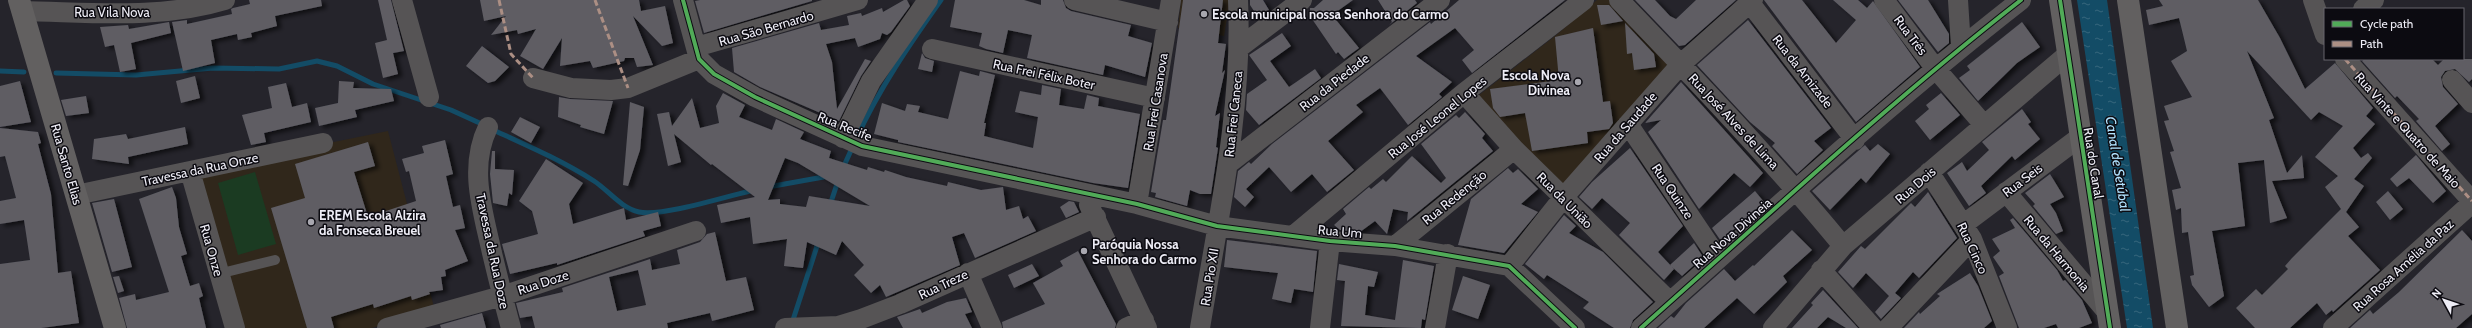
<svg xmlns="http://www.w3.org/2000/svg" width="2472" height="328" viewBox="0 0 2472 328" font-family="Cabin,sans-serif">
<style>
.education{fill:#30271b}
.garden{fill:#1b3b22}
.water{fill:url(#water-ripples)}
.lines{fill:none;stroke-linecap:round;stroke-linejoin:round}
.stream{stroke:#134c66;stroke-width:5}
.building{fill:#5e5d64;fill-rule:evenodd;filter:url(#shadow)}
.lane{stroke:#565455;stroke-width:10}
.street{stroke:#565455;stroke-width:20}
.secondary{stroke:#626060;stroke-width:22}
.quiet{stroke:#ac8f84;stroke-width:3;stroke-dasharray:6 3;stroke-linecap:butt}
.cycleway-casing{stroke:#0c0b11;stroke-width:6}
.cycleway{stroke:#51ab58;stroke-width:4}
.poi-dot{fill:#a8a7af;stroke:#0c0b11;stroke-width:1.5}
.labels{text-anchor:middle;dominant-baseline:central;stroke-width:3;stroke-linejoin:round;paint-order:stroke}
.street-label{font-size:13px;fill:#eeedf6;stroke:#0c0b11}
.poi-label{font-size:13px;font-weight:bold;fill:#eeedf6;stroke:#0c0b11;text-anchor:start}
.water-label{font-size:14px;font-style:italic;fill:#b1e2fe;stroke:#0c0b11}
</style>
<defs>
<pattern id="water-ripples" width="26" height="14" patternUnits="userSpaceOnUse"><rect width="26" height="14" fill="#134c66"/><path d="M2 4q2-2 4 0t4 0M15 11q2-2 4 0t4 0" fill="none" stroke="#36667c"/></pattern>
<filter id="shadow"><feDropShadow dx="4.5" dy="2.5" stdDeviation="2" flood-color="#0009"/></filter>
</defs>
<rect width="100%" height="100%" fill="#25242b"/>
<path class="education" d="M1181 0H1230L1224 36 1178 28Z
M1597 0H1612L1676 65 1563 191 1474 99 1555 36Z
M388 131 435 311 372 328H241L196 170Z"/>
<path class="garden" d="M255 172 276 244 238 255 218 183Z"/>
<path class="water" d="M2077 0H2107L2153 328H2127Z"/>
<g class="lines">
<path class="stream" d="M0 71 24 72
M56 73 136 75 213 68 279 69 317 61 337 66 373 84 451 110 484 125
M491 129C526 145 561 160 594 181 608 190 621 208 639 212 662 217 728 196 754 190
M856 139C879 89 909 45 941 0
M843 168 853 146
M768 187 829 176
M830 205 838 181
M792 323 819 240"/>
</g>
<path class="building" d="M249 0H321L322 6 275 16 277 26 251 33 252 37 238 40 237 34 211 40 215 63 183 71 172 22 187 20V24L232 14 231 9 233 8 250 4Z
M378 0H391L404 51 393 53 398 74 383 78 375 43 387 40Z
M480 0H639L641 11 665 6 673 43 662 46 633 16 653 65 637 67 634 58H625L624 61 593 68 590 61 560 66 562 38 543 69 520 56 536 29 518 34 517 30 491 35 506 16 484 21Z
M700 0H812V1L704 33 695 1Z
M904 0H907L910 6 891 32 887 35 882 33 880 39 858 47 855 38 826 44 832 62 837 109 865 59 871 61 861 76 839 121 760 87 734 72 732 48 819 23 821 30 849 25 847 16 861 13 862 16 882 8 883 12Z
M955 0H1024L1041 5V0H1063L1066 8 1071 11 1131 25 1128 36 1152 43 1145 77 1105 65 1103 75 1027 58 1032 35 1008 30 1003 53 986 49 979 46 982 33 950 27Z
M1183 0H1223L1218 43 1226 44 1222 73 1225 70 1215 116 1220 113 1216 147 1218 148 1211 194H1200L1190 190 1187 206 1155 197 1156 193 1151 192 1163 120H1166Z
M1250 0H1263L1269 10 1258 17 1250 5Z
M1323 0H1353L1332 15 1359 48 1344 59 1338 52 1336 54 1310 16V8H1314Z
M1378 0H1415L1417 3 1389 25 1392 22Z
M1459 0H1565L1472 73 1462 60 1474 50 1455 28 1416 56 1452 82 1439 94 1442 97 1408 125 1380 88 1356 105 1363 112 1328 141 1354 170 1327 192 1312 174 1291 192 1269 167 1246 189 1254 197 1245 207 1234 197 1238 171 1249 162 1251 164 1272 144 1430 22 1431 24Z
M1635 0H1655L1670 16 1676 19 1696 0H1736L1685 45 1679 46Z
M1764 0H1802L1836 43 1856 20 1833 0H1858L1867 8 1873 1 1920 67 1856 122Z
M1898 0H1928L1949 34V43L1938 52Z
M2159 0H2258L2280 38 2305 89 2335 63 2373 108 2366 116 2375 124 2353 148 2361 158 2368 153 2372 158 2354 179 2364 186 2346 212 2359 227 2348 236 2380 270 2333 312 2332 310 2326 315 2317 303 2290 328H2255L2236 308 2256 289 2262 295 2288 269 2285 266 2292 258 2341 209 2325 187 2338 176 2315 157 2343 126 2319 112 2311 120 2247 51 2274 118 2269 120 2287 173 2302 155 2304 178 2272 181 2287 218 2270 223 2264 160 2238 163 2245 226 2212 231 2224 296 2209 307 2192 285 2190 276 2194 275 2188 232 2182 233 2181 208 2176 210 2172 190 2181 188 2170 152 2174 151 2164 121 2169 120 2164 106 2192 97 2171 61 2187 51 2179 18 2149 25 2146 10 2163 6Z
M1597 5H1609L1623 21 1601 25Z
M1748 20 1831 128 1814 141 1823 150 1797 174 1772 146 1775 143 1750 122 1697 65Z
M169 22 171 33 131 43 136 69 120 72 114 45 105 47 100 27 128 25 129 29Z
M2022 22 2040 47 2017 63 1978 101 1959 78 1970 70 1967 66Z
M1625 23 1654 54 1656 67 1634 70 1632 53 1627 54Z
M1593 28 1603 102 1610 101 1613 123 1609 129 1587 132 1588 143 1532 151 1525 113 1500 117 1493 108 1490 89 1559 80 1555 37Z
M1282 33 1291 46 1270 61 1289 87 1315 69 1321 78 1259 125 1246 110 1247 94 1267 80 1249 55Z
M482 46 509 67 495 81 488 83 466 66Z
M922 53 925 58 934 61 932 72 918 69Z
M2365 59H2432L2438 65 2444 59H2472V79L2469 82 2455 69 2445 71 2441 77 2443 87 2458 104 2435 126 2450 144 2442 151 2416 121 2419 119 2397 96 2395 98 2362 61Z
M960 71 979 76 980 71 995 75 984 123H986L984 136 1033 148 1038 117 1015 112 1020 91 1041 95 1042 85 1061 89 1059 105 1084 109 1087 95 1099 98 1098 106 1140 114 1128 188 1093 183 898 142V140L874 134 882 103 905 111 907 104 920 106 918 112 948 119Z
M195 76 200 98 181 103 176 81Z
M20 81 31 122 0 127V86Z
M339 81 354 82 353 88 391 89 394 101 355 110 357 117 319 126 315 108 338 103Z
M1681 82 1763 173 1750 187 1734 173 1699 209 1648 132 1661 120 1645 123Z
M286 83 292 107 307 103 311 122 264 133 266 142 251 145 242 115 272 108 268 87Z
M723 93 745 105 739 117 772 130 776 119 804 132 800 139 831 151 829 158 867 170 868 167 884 172 885 170 906 177 947 186 948 182 981 190 1003 187 1006 210 1019 206 1023 219 1028 216 1036 231 975 258 964 233 952 237 960 265 886 297 880 285 871 293 854 275 864 265 842 241 836 255 807 242 803 268 784 266 787 239 753 244 750 217 721 223 717 205 755 197 712 164 711 165 674 134 681 162 668 166 657 114 669 112 672 126 692 98 700 128 719 123 716 106ZM785 158 798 163 870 206 809 196 806 207 780 204V199L768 200Z
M1941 93 1960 115 1930 140 1915 121 1929 109 1926 105Z
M86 96 89 113 66 116 61 100Z
M559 97 570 99 613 101 604 134 580 127 581 125 558 117Z
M630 102 644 107 640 150 628 186 623 185Z
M2022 109 2031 122 2028 124 2040 139 2015 160 2012 156 1981 186 1986 193 1969 206 1947 173 1962 162 1967 171 1989 150 1982 142Z
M1465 112 1485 134 1482 138 1493 151 1407 221 1408 212 1393 209 1387 234 1375 221 1360 232 1340 230 1334 225 1346 214 1343 209 1369 187 1371 189 1383 179 1386 182 1412 156 1441 183 1446 178 1421 144 1456 115 1459 118Z
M520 117 540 127 531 143 511 132Z
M185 127 188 144 128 157 129 164 92 159 94 139 126 134 128 139Z
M0 128 38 132 41 143 38 144 51 194 58 273 71 271 79 323 41 328H0V264L30 260 24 220 0 224V201L16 198 5 156 0 157Z
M445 140 453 174 446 176 453 207 460 205 465 228 455 230 468 261 445 270 446 276 441 277 443 290 429 292 430 294 412 300 411 296 374 308 373 304 331 317 334 328H307L271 208 305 198 295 164 368 142 375 166 354 172 368 217 416 201 409 171 406 172 402 159 424 153 422 146Z
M1878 144 1890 154 1866 183 1861 178 1830 210 1812 191 1865 145 1870 151Z
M1630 148 1683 226 1658 252 1674 269 1664 280 1619 235 1630 223 1602 198 1592 209 1579 197 1592 182Z
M492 151H495V169L514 170 512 195 509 193 507 206 493 203 490 174Z
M2416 155 2446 191 2433 203 2409 178 2397 187 2390 179Z
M546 159 583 183 569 204 573 224 624 208 626 220 658 212 661 226 643 231 645 236 557 265V263L510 274 502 244 538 234 532 211 519 201Z
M1508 168 1513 173 1518 169 1538 189 1521 204 1538 212 1504 253 1458 245 1471 199Z
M2050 174 2064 197 2050 204 2056 213 2063 231 2056 234 2033 206 2035 204 2025 193Z
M172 187 176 198 179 227 187 254 181 256 190 286 199 283 203 296 199 298 206 328H127L119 298 135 294 136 300 169 292 139 199Z
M1755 191 1764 202 1721 241 1712 228Z
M2388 191 2403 209 2390 220 2376 202Z
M1928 192 1957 238 1919 278 1913 272 1895 293 1901 298 1881 319 1875 312 1889 296 1866 273 1853 288 1838 272 1861 246 1865 249 1911 203 1915 207Z
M114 199 132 267 112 272 92 203Z
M1069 201 1074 202 1079 212 1066 218 1060 207Z
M1564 215 1576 226 1569 233 1603 252 1653 302 1633 320 1630 328H1614L1583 308 1589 302 1547 275 1544 279 1525 264Z
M2013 218 2057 270 2063 281 2065 280 2082 300 2092 323 2079 328H2058L2056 324 2044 328H2019L1999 276 2004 273 1993 257 2000 251 1992 239 2015 228 2010 220Z
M1792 230 1812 250 1783 276 1787 282 1754 314 1737 298 1704 328H1658L1671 316 1674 318 1686 303 1724 269 1735 281 1753 265 1754 266Z
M2462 230 2472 241V314L2456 328H2350L2370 310 2373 314 2399 292Z
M715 232 726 281 746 277 754 310 712 321 710 313 667 323 668 328H535L532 316 520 318 516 303 563 292 562 288 650 259 652 270 680 264 677 250 700 242 707 234ZM638 270 646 305 617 311 609 277Z
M1227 240 1317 251 1313 292 1294 289 1291 303 1272 299 1278 273 1224 267Z
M1694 243 1703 257 1682 276 1670 265Z
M1078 251 1116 324 1115 328H1003L1002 322 1045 304 1033 283 1063 266 1060 261Z
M1403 260 1434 266 1425 320 1422 319 1421 328 1341 326 1345 281 1337 280 1339 264 1378 272 1374 287 1368 286 1365 315 1395 320Z
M1032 264 1039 276 1014 288 1008 275Z
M1970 273 1978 286 1992 321 1984 328H1904L1919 312 1920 314 1940 296 1937 294Z
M119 276 124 291 118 293 113 277Z
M1463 276 1490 285 1478 319 1452 310Z
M1823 290 1858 328H1846L1828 317 1817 328H1792L1813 305 1811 303Z
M966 298 972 312 965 314 972 328H903L897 317 920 309 922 313 947 302Z
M482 313 486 328H441L440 325Z"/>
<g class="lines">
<path class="lane" d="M218 274 275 260"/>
<path class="street" d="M402 0 429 97
M683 0 699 59 714 74 755 97 862 146 1137 204 1217 226 1330 241 1395 246 1509 266 1575 328
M1074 0 1168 22
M1619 0C1696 80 1773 161 1843 246
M1884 0 1935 68 1984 125
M1958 0 1961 47
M2313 0 2325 35
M1750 3 1855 140
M2363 9 2374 0
M22 11C89 12 160 20 225 0
M696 47 858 0
M1240 47 1302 0
M932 49 1155 98
M2345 59 2472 201
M533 78 571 88 611 90 628 88 699 59
M2452 80 2472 103
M1464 93 1514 149 1670 302
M1628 124 1718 258
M488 127C468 168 483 211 492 253 498 278 504 303 511 328
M843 138 871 81 928 0
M1228 164 1440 0
M190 171 235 328
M1929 172 1972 239 2007 328
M2006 192 2108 313
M76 195 323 143
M1137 204 1171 0
M1089 205 1147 328
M1964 224 2080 137
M1293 236 1464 93 1584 0
M1395 246 1514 149
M1509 266 1563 198 1681 64 1753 0
M1821 270 1873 328
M968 273 992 328
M387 328 502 296 696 231
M785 328 838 326 861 319 900 304 1096 217
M1126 328 1144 320
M1200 328C1218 219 1243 110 1238 0
M1320 328 1330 241
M1435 328 1448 254
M1641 328C1766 217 1889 103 2021 0
M1773 328 1843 246 2068 54
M1888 328 1972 239
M2333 328 2472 203"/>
<path class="secondary" d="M19 0 115 328
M2060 0 2110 328
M2128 0 2177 328"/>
<path class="quiet" d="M499 0 511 54 533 78
M595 0 628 88
M2345 59 2472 201"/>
<g class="cycleway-casing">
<path id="cycleway" d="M683 0 699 59 714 74 755 97 862 146 1137 204 1217 226 1330 241 1395 246 1509 266 1575 328
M2060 0 2110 328
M1641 328C1766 217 1889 103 2021 0"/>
</g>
<use href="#cycleway" class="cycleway"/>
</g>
<g class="poi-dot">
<circle cx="1204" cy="14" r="4"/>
<circle cx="1578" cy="82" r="4"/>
<circle cx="311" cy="222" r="4"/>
<circle cx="1084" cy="251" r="4"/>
</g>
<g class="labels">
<g class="street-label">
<text x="112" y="12">Rua Vila Nova</text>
<text transform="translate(766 28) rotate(-16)">Rua São Bernardo</text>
<text transform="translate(1911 35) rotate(53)">Rua Três</text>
<text transform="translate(1803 71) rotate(52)">Rua da Amizade</text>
<text transform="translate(1044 74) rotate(12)">Rua Frei Félix Boter</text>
<text transform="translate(1334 82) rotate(-38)">Rua da Piedade</text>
<text transform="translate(1155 102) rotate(-81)">Rua Frei Casanova</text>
<text transform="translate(1233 114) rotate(-84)">Rua Frei Caneca</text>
<text transform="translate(1437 117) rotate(-39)">Rua José Leonel Lopes</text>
<text transform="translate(1734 121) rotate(47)">Rua José Alves de Lima</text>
<text transform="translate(845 126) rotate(22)">Rua Recife</text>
<text transform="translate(1625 127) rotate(-49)">Rua da Saudade</text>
<text transform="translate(2408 130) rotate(48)">Rua Vinte e Quatro de Maio</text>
<text transform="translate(2094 163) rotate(81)">Rua do Canal</text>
<text transform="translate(67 164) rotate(74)">Rua Santo Elias</text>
<text transform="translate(200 169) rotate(-12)">Travessa da Rua Onze</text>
<text transform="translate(2022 180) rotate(-37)">Rua Seis</text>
<text transform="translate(1915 185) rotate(-41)">Rua Dois</text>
<text transform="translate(1673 191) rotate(56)">Rua Quinze</text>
<text transform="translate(1454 197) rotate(-39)">Rua Redenção</text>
<text transform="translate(1565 200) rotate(45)">Rua da União</text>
<text transform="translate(1340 231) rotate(5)">Rua Um</text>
<text transform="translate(1732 233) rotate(-41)">Rua Nova Divineia</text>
<text transform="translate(1973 248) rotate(65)">Rua Cinco</text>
<text transform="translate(212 250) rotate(74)">Rua Onze</text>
<text transform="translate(493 251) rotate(78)">Travessa da Rua Doze</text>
<text transform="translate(2057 253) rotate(50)">Rua da Harmonia</text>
<text transform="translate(2403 265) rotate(-42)">Rua Rosa Amélia da Paz</text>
<text transform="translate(1209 277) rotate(-81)">Rua Pio XII</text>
<text transform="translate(543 282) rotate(-18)">Rua Doze</text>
<text transform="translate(943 284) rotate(-25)">Rua Treze</text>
</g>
<g class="poi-label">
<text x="1212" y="14">Escola municipal nossa Senhora do Carmo</text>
<text x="1570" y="75" text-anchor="end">Escola Nova<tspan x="1570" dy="15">Divinea</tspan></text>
<text x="319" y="215">EREM Escola Alzira<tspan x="319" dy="15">da Fonseca Breuel</tspan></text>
<text x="1092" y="244">Paróquia Nossa<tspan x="1092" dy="15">Senhora do Carmo</tspan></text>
</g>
<g class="water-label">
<text transform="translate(2118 164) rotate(81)">Canal de Setúbal</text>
</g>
</g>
<rect x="2324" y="8" width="140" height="52" fill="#0c0b11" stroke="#66656d"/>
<rect x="2332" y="21" width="20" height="6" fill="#51ab58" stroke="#66656d"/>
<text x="2360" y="28" font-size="12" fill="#eeedf6">Cycle path</text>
<rect x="2332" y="41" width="20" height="6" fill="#ac8f84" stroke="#66656d"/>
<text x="2360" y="48" font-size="12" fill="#eeedf6">Path</text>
<g transform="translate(2444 300) rotate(310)" stroke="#0c0b11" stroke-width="3" paint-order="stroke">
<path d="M0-3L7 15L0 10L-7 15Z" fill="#eeedf6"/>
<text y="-6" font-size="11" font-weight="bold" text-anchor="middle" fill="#eeedf6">N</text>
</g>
</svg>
